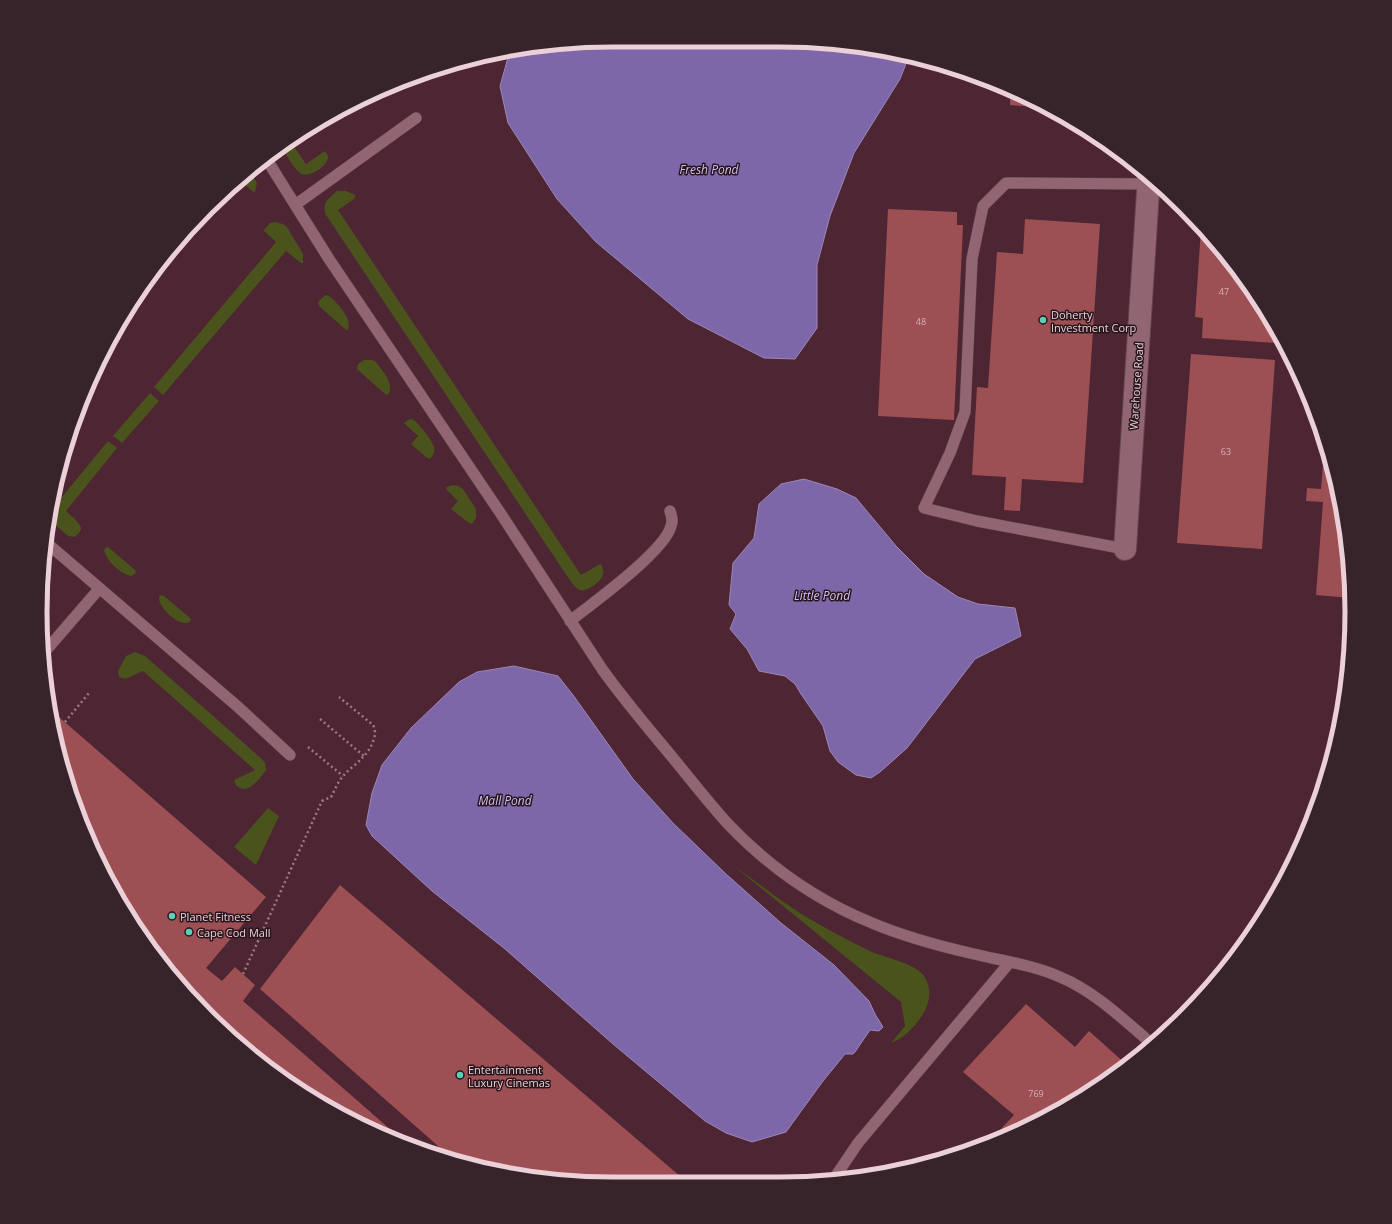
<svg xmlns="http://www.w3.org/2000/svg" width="1392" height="1224" viewBox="0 0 1392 1224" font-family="'Open Sans',sans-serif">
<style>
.green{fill:#49531b}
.water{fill:#7d67a8;stroke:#9e86b6}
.building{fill:#9c5053}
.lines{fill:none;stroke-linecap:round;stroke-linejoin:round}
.service-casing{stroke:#654450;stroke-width:12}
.minor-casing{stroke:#654450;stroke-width:24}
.path{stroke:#9c7b86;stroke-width:2.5;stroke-dasharray:2 3;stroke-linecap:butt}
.service{stroke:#926573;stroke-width:11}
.minor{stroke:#926573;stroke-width:22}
.poi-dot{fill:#5eceb8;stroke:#27151b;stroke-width:1.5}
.labels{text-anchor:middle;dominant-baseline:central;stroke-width:3;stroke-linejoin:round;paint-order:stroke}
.number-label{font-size:9px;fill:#d7b0b7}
.poi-label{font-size:11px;fill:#ebd0d8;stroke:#27151b;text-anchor:start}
.street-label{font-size:11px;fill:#ebd0d8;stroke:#27151b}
.water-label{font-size:12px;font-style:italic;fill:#cfbef5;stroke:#27151b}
.rim{fill:none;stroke:#ebd0d8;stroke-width:5}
</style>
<rect width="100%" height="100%" fill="#4d2533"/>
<path class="green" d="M292 144 306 164 325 151C326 153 328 155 328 157 329 165 310 178 302 174 296 172 287 156 283 150Z
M250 172 257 183 255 192 252 191 239 179Z
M337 191H346L355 195V197L354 199 338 210 581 575 600 564 602 566C603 569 604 572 603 575 601 582 587 592 580 590 574 588 569 578 565 573L326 215C321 203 329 198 337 191Z
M275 222 283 224 287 227 303 254V263H301L286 251 163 395 154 387 276 242 264 231V230L270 223Z
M327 295C334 298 346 313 348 320 349 323 349 327 348 330H346L319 306 318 302 324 296Z
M364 360H372L376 362C383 372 395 383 388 395L385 394 357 369 358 364Z
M150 393 159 401 122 443 113 436Z
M412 419C418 422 432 440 434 447 435 452 433 456 430 459L426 457 411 444 418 436 404 423 408 420Z
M108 441 117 448 66 511C69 514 82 524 81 529 81 531 77 535 75 537L68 536 50 520 51 499 57 503Z
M453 485 458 486 463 489 476 509V518L472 524 469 523 451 509 458 501 446 489 447 487Z
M108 547 134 569 136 571 135 574 131 576C120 574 108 562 104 551L105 548Z
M161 595 164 596 189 617 191 619 190 622C182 627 166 614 162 606 160 604 159 600 159 597Z
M135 652 145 656 262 759 265 763 266 770C262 776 252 789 244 789 241 789 238 787 236 785L234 780 255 770 143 671 125 679 119 677 118 671 126 656Z
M268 808 279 816 256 865 234 847Z
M734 866C757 882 779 900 803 915 825 928 847 940 870 951 885 958 915 963 924 976 938 997 922 1020 906 1034 902 1038 896 1041 891 1043L905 1026 901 1002Z"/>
<path class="water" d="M612 40 817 41 891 51 909 56 900 79 854 153 830 216 817 265V328L795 359 764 358 688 319 596 242 557 199 508 123 500 86 509 54Z
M804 479 837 489 856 498 896 546 924 574 958 597 978 604 1015 608 1021 636 975 659 907 748 880 772 871 778 856 775 838 762 830 751 823 726 801 694 795 684 785 676 759 671 747 649 730 629 736 614 729 605 733 563 754 538 759 504 781 484Z
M514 666 558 676 573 695 633 779 673 823 726 874 781 923 834 965 869 1001 875 1014 883 1027 879 1031 870 1030 855 1052 853 1054H845L823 1081 786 1132 752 1142 726 1133 705 1121 613 1044 505 949 432 891 372 836 366 825 372 793 382 765 411 728 459 682 477 672Z"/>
<path class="building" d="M1011 90 1048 108 1010 105Z
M888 209 957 212V225H963L954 420 878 416Z
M1025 219 1100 224 1083 483 1022 479 1020 511 1004 510 1006 477 972 475 977 387 988 388 997 252 1023 254Z
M1201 229 1234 264 1277 333 1276 343 1202 338 1203 318 1195 317Z
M1191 354 1275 360 1262 549 1177 543Z
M1323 465 1333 466 1351 574 1350 598 1316 595 1323 502 1306 501 1307 488 1321 489Z
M51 710 266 897 206 968 222 981 235 967 255 985 243 1001 406 1143 359 1125 264 1066 182 989 117 898 60 760Z
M340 885 688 1183H574L464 1164 455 1161 260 989Z
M1026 1004 1075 1047 1089 1031 1128 1066 1033 1125 990 1141 1014 1115 963 1072Z"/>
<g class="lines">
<g class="service-casing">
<path id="service" d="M267 160 329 259 499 511 602 669C624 700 649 729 673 758 691 780 709 803 728 824 768 866 818 901 872 923 905 937 939 946 974 954 1003 961 1033 965 1060 977 1094 991 1124 1020 1152 1044
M295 205 416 118
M48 544 237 706 290 755
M1125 549 977 521 924 508 950 453 965 412 972 259 983 206 1006 183 1148 184
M570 621C593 603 665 551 671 526 673 521 672 517 670 511
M42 655 99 589
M833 1180 858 1143 1010 962"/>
</g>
<g class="minor-casing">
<path id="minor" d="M1125 549 1149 176"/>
</g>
<path class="path" d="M320 719 364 756
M65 722 89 693
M308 747 343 776
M243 974 322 801 331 797C335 790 338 781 344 775 349 769 357 764 362 758 370 751 379 734 373 725L339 697"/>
<use href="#service" class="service"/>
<use href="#minor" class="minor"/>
</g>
<g class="poi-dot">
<circle cx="1043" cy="320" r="4"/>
<circle cx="172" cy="916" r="4"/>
<circle cx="189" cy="932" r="4"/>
<circle cx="460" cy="1075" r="4"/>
</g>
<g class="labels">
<g class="number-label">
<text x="1224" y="291">47</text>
<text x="921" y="321">48</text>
<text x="1226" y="451">63</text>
<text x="1036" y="1093">769</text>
</g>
<g class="poi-label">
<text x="1051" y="314">Doherty<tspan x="1051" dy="13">Investment Corp</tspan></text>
<text x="180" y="916">Planet Fitness</text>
<text x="197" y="932">Cape Cod Mall</text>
<text x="468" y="1069">Entertainment<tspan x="468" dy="13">Luxury Cinemas</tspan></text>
</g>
<g class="street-label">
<text transform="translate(1136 386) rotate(-86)">Warehouse Road</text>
</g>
<g class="water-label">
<text x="709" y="169">Fresh Pond</text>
<text x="822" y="595">Little Pond</text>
<text x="505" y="800">Mall Pond</text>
</g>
</g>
<path d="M0 0H1392V1224H0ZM612 47H780A565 565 0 0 1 1345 612V612A565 565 0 0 1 780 1177H612A565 565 0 0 1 47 612V612A565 565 0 0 1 612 47Z" fill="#37242a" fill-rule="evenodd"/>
<path class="rim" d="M612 47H780A565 565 0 0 1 1345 612V612A565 565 0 0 1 780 1177H612A565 565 0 0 1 47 612V612A565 565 0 0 1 612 47Z"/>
</svg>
